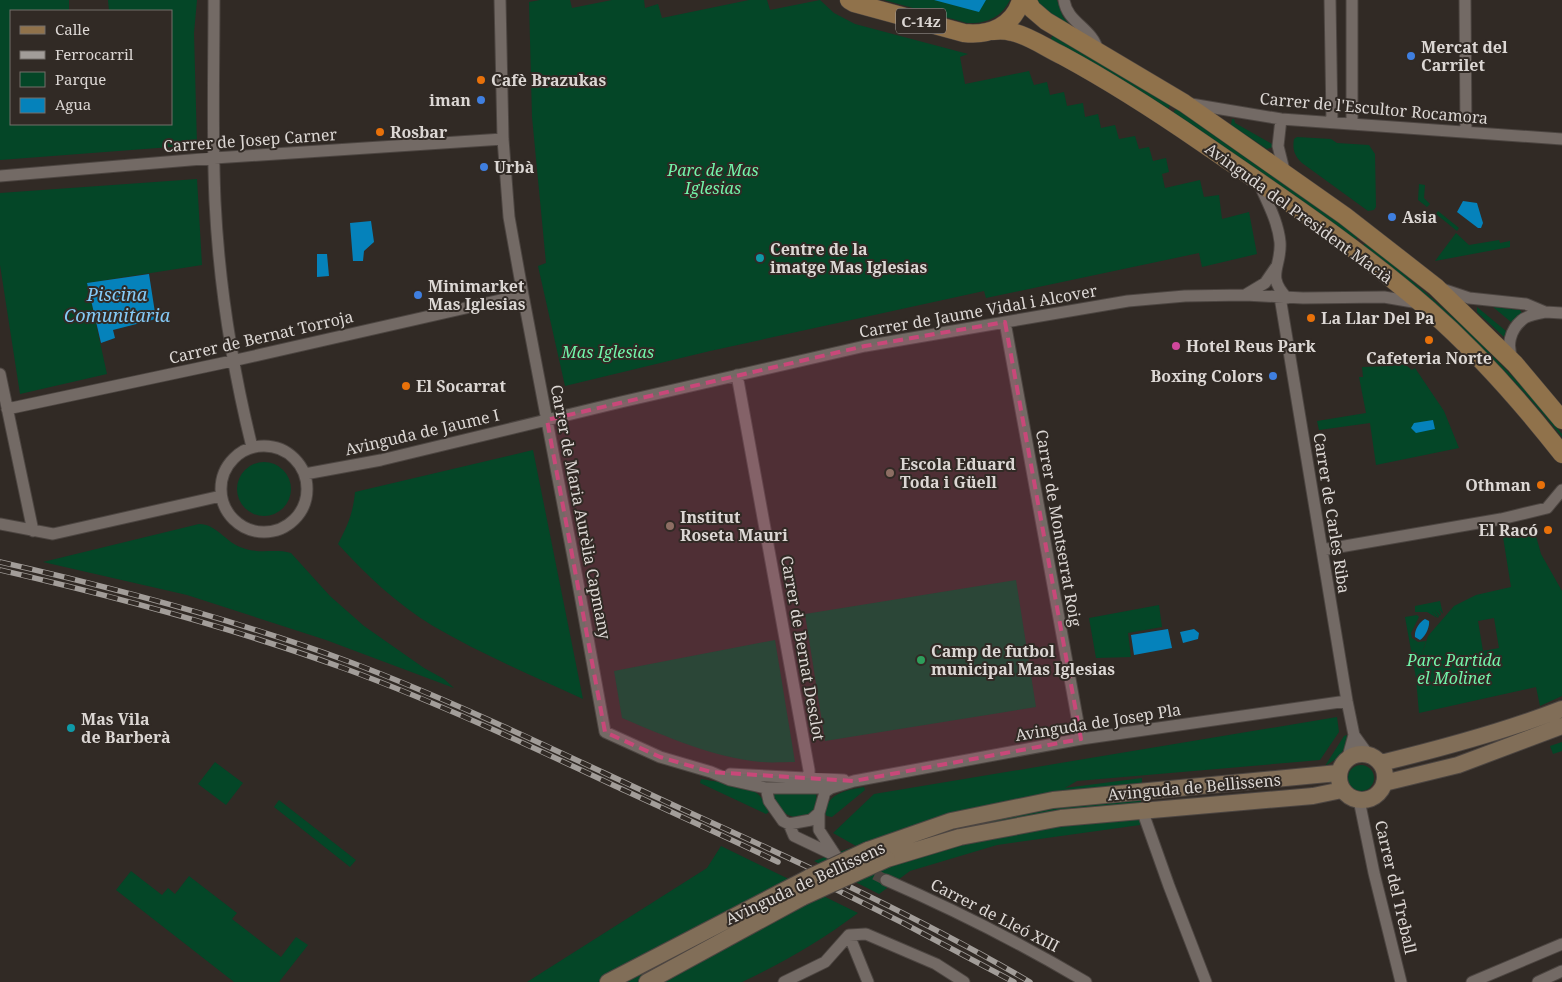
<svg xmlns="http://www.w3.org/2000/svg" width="1562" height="982" viewBox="0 0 1562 982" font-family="'Noto Serif',serif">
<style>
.green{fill:#044627;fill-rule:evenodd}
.water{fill:#0582bb}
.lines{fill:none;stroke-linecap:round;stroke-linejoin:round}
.street-tunnel{stroke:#4b443f;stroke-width:11;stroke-dasharray:11 5.5;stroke-linecap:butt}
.street-casing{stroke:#4c4541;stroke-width:13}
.secondary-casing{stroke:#4c4541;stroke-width:18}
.primary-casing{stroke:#4c4541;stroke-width:19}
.street{stroke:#736a65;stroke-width:11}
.secondary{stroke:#816e58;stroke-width:16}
.primary{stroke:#90724b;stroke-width:18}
.rail-casing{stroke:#a29d99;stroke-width:5.5}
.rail{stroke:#312a25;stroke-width:4;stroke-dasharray:11;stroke-linecap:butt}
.secondary-bridge-casing{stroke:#4c4541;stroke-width:18;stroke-linecap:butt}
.secondary-bridge{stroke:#816e58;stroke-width:16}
.marked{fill:#c84879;fill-opacity:0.2;stroke:#c84879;stroke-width:4;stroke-dasharray:10 6;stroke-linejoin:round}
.shop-dot{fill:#3f7fe0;stroke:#312a25;stroke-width:2}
.food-dot{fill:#e8710a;stroke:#312a25;stroke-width:2}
.culture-dot{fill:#0f9aa8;stroke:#312a25;stroke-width:2}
.hotel-dot{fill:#d1479c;stroke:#312a25;stroke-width:2}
.education-dot{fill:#8d6e63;stroke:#312a25;stroke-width:2}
.leisure-dot{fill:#2e9e5b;stroke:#312a25;stroke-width:2}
.labels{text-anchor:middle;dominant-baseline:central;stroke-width:4;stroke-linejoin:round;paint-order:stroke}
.shield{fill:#312a25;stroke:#a9a3a0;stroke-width:1}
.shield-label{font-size:15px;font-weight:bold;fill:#dcd7d4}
.poi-label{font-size:16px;font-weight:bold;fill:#dcd7d4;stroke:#312a25;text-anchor:start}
.street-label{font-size:16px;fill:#dcd7d4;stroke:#312a25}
.park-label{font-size:16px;font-style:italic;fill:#72f5aa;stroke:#312a25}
.water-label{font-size:18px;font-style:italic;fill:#85caf7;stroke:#312a25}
</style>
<rect width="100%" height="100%" fill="#312a25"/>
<path class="green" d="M0 0H69V11H11V124H171V11H109L108 0H197L194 33 197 145 0 160Z
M540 0H570L572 8 612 0H644L645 8 658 4 662 18 749 0H767L770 10 820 0 834 13 855 24 968 54 960 57 965 84 1029 71 1034 85 1047 82 1050 95 1064 92 1067 106 1083 103 1085 117 1098 114 1101 128 1115 125 1119 139 1135 136 1139 149 1149 147 1153 161 1166 158 1169 172 1162 174 1165 188 1200 180 1204 197 1219 195 1222 219 1249 212 1257 254 1202 267 1199 253 986 298 984 291 710 351 565 386 538 266 546 263 532 117 529 2Z
M884 0H1010C1001 18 986 24 967 23Z
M1036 0H1057L1063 17 1070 25 1043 9Z
M1053 34 1171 104 1168 109 1104 69 1050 41Z
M1177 108 1359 236 1355 241 1174 114V111Z
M1232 119H1234L1235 123 1272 144 1273 147 1267 149 1231 125Z
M1297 137 1331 139 1337 143 1369 145 1375 154 1376 207 1374 210 1368 211 1302 163C1295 156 1292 150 1294 139Z
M197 179 202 265 87 283 107 374 20 394 0 265V193Z
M1419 184 1425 185 1424 198 1430 204 1427 207 1418 200Z
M1438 211 1459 228 1457 231 1436 214Z
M1456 233 1469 245 1499 240 1500 243 1510 241V247L1435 261Z
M1366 243C1438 300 1505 362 1562 434V437C1504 365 1438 301 1363 245Z
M1477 307 1506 331 1504 337 1477 312Z
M1493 307 1520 310 1522 313 1511 322Z
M1402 362 1412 370 1415 368 1444 411 1459 448 1376 465 1370 423 1319 430 1317 421 1366 413 1359 377H1363L1362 367 1393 366Z
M533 450 583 699C533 676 481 654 433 626 397 604 366 575 338 544 348 525 353 513 355 492Z
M237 489a27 27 0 1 1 54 0a27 27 0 1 1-54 0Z
M199 524C216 524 225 541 240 547 259 555 274 548 291 553L330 596 364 626 424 668 444 679 454 688 326 640 187 595 43 562Z
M1534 529 1541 554 1562 591V696L1540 706 1536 687 1419 713 1416 678 1405 617 1417 615 1419 617 1411 633 1412 638 1418 642 1426 641 1416 673 1428 636 1454 606 1476 595 1511 587 1503 537ZM1494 618 1499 648 1483 651 1478 621Z
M1016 580 1036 707 825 741 805 614Z
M1440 601 1443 614 1439 609 1441 614 1440 616 1435 610 1439 616 1438 618 1432 611 1437 618 1427 612H1415V606Z
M1159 605 1162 627 1128 633 1131 657 1096 658 1089 618Z
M775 640 795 762C784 762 772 763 761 762 712 757 667 737 622 718L614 671Z
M1337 717 1339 732 1320 760 1077 781 1065 788 1142 778 1140 825 997 845 910 871 879 894 814 861 856 846 833 833 874 794Z
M1347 735C1346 752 1339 758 1325 766L1344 736Z
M1562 742V751L1553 754 1550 746Z
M215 762 243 783 226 805 198 784Z
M1348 778a13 13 0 1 1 26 0a13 13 0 1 1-26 0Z
M701 779C716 782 748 784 759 795 764 800 766 807 769 812L766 814 700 783Z
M864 787 865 790 832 817 827 816 825 814C826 793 848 790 864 787Z
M773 791 816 793C822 829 774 823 773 791Z
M279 800 356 860 350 867 274 807Z
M721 846 858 913C822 940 783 963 742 982H527L707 868Z
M131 871 162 895 168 888 175 894 189 876 237 913 232 919 281 957 296 937 308 945 279 982H234L116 890Z"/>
<path class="water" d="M934 0H986L979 12Z
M1463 201 1477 203 1483 223 1481 228H1478L1457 212Z
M371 221 374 242 364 251 363 261H353L350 223Z
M317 254H327L329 276 317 277Z
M149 274 156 319 113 330 115 338 101 343 87 283Z
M1433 420 1435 429 1416 433 1411 428 1414 423Z
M1425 619 1429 621C1430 627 1425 637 1420 640L1415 637C1414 631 1419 622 1425 619Z
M1168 629 1172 648 1134 655 1131 635Z
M1194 629 1199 633 1198 639 1183 643 1180 632Z"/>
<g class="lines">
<path class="street-tunnel" d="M860 867 886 880"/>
<g class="street-casing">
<path id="street" d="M214 0C214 67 212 134 215 201 219 284 232 366 252 447
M500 0 503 139 509 217 523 295 577 578 605 732 660 757 711 772 730 780 766 788H831L854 781 1081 739 1347 701
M1064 0C1067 23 1093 28 1098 51
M1330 0 1332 122
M1465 0 1466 132
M1191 104 1281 119 1562 139
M1281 119 1278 146 1285 174
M1352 124V0
M0 176 214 158 503 139
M1259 183C1267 202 1278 221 1280 242 1282 267 1265 275 1287 298
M1442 289 1469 298 1526 304 1545 312 1562 313
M1245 295 1265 283 1276 267
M1280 297 1347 701 1354 735 1367 753
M1005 322 1081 739
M1513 360C1506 346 1510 330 1522 320 1527 315 1538 314 1545 312
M0 374 33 531
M737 375 809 770V779
M7 409 232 361 523 295
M221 489a43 43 0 1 1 86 0a43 43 0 1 1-86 0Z
M305 474 381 460 621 402 865 346 1128 301 1185 296 1245 295 1303 298 1384 297 1419 303
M0 524 53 534 221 496
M1322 550 1501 519 1547 508 1562 490
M1348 757 1354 735
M730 774 844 780
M766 788 769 801 783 821 789 824 811 820 819 813 825 792 831 788
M1359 800 1374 873 1401 982
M1142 810 1169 886 1206 982
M819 813V830L836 856
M789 824 794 836 836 856
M886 880C955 910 1022 944 1086 982
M849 935 868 982
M784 982 825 962 849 935 866 934 936 964 964 982
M1472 982 1562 944
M1538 982 1562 971"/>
</g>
<g class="secondary-casing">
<path id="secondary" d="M1339 777a23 23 0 1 1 46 0a23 23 0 1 1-46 0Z
M1381 763C1443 748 1503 732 1562 709
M1384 783 1458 765 1562 726
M868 850 951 821 1053 800 1338 773
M887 859 960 837 1061 818 1313 796 1342 790
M608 982 810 877
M647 982 803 897"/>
</g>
<g class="primary-casing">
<path id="primary" d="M849 0 854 3 964 33C989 36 1014 26 1021 0
M1027 0 1032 9 1046 21 1184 103 1345 216 1436 287 1515 364 1562 420
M993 31C999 30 1005 30 1012 32 1030 36 1046 48 1063 56 1111 82 1156 111 1201 142 1278 195 1358 248 1429 310 1478 353 1522 403 1562 454"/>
</g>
<use href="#street" class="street"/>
<use href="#secondary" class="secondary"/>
<use href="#primary" class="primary"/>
<g class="rail-casing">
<path id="rail" d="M0 562C119 589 236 620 350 662 464 705 573 759 684 810 801 863 919 917 1030 982
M0 570C117 597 233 628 346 669 438 703 526 744 615 786 669 811 724 836 778 862
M823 883 903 923 1014 982"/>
</g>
<use href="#rail" class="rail"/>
<g class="secondary-bridge-casing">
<path id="secondary-bridge" d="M810 877 868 850
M803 897 887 859"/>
</g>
<use href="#secondary-bridge" class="secondary-bridge"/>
</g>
<path class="marked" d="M1005 322 1081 739 854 781 711 772 660 757 605 732 547 420 865 346Z"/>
<g class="shop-dot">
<circle cx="1411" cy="56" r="5"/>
<circle cx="481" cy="100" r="5"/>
<circle cx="484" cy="167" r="5"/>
<circle cx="1392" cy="217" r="5"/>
<circle cx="418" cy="295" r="5"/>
<circle cx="1273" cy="376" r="5"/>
</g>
<g class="food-dot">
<circle cx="481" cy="80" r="5"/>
<circle cx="380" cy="132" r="5"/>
<circle cx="1311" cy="318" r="5"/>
<circle cx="1429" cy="340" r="5"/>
<circle cx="406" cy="386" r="5"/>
<circle cx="1541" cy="485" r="5"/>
<circle cx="1548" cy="530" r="5"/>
</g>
<g class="culture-dot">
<circle cx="760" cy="258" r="5"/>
<circle cx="71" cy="728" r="5"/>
</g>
<circle class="hotel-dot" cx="1176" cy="346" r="5"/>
<g class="education-dot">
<circle cx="890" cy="473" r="5"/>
<circle cx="670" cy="526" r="5"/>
</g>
<circle class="leisure-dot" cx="921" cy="660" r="5"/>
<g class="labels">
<rect class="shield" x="896" y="8.5" width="50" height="25" rx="4"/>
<g class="shield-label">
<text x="921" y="21">C-14z</text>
</g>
<g class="poi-label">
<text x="1421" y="47">Mercat del<tspan x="1421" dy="18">Carrilet</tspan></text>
<text x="491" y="80">Cafè Brazukas</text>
<text x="471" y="100" text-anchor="end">iman</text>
<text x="390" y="132">Rosbar</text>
<text x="494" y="167">Urbà</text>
<text x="1402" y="217">Asia</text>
<text x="770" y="249">Centre de la<tspan x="770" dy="18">imatge Mas Iglesias</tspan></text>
<text x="428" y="286">Minimarket<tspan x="428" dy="18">Mas Iglesias</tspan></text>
<text x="1321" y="318">La Llar Del Pa</text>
<text x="1186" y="346">Hotel Reus Park</text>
<text x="1429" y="358" text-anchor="middle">Cafeteria Norte</text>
<text x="1263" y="376" text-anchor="end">Boxing Colors</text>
<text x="416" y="386">El Socarrat</text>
<text x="900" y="464">Escola Eduard<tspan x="900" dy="18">Toda i Güell</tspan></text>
<text x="1531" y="485" text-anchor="end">Othman</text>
<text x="680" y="517">Institut<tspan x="680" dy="18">Roseta Mauri</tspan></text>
<text x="1538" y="530" text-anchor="end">El Racó</text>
<text x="931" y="651">Camp de futbol<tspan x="931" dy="18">municipal Mas Iglesias</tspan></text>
<text x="81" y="719">Mas Vila<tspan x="81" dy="18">de Barberà</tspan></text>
</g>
<g class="street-label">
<text transform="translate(1374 108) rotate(5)">Carrer de l'Escultor Rocamora</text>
<text transform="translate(250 140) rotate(-4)">Carrer de Josep Carner</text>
<text transform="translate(1299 213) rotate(36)">Avinguda del President Macià</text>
<text transform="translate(978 311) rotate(-10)">Carrer de Jaume Vidal i Alcover</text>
<text transform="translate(261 337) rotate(-13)">Carrer de Bernat Torroja</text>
<text transform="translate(422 432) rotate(-13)">Avinguda de Jaume I</text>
<text transform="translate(581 512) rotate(79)">Carrer de Maria Aurèlia Capmany</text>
<text transform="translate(1332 513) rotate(81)">Carrer de Carles Riba</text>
<text transform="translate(1059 528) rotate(80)">Carrer de Montserrat Roig</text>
<text transform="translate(803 648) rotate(80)">Carrer de Bernat Desclot</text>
<text transform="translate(1098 722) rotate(-9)">Avinguda de Josep Pla</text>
<text transform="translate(1194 787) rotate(-5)">Avinguda de Bellissens</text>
<text transform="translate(805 883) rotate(-25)">Avinguda de Bellissens</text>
<text transform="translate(1396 887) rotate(77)">Carrer del Treball</text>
<text transform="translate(995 915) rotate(27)">Carrer de Lleó XIII</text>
</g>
<g class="park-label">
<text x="713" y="170">Parc de Mas<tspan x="713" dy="18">Iglesias</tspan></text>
<text x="608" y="352">Mas Iglesias</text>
<text x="1454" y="660">Parc Partida<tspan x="1454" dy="18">el Molinet</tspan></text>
</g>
<g class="water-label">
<text x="117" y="294">Piscina<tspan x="117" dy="21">Comunitaria</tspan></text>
</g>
</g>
<rect x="10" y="10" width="162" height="115" fill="#312a25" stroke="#756f6b"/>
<rect x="20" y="26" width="25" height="8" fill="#90724b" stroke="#756f6b"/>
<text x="55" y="35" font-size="15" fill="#dcd7d4">Calle</text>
<rect x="20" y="51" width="25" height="8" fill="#a29d99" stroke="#756f6b"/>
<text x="55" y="60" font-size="15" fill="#dcd7d4">Ferrocarril</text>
<rect x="20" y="72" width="25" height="15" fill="#044627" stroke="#756f6b"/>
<text x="55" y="85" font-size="15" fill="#dcd7d4">Parque</text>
<rect x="20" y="98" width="25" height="15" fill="#0582bb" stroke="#756f6b"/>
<text x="55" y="110" font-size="15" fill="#dcd7d4">Agua</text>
</svg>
